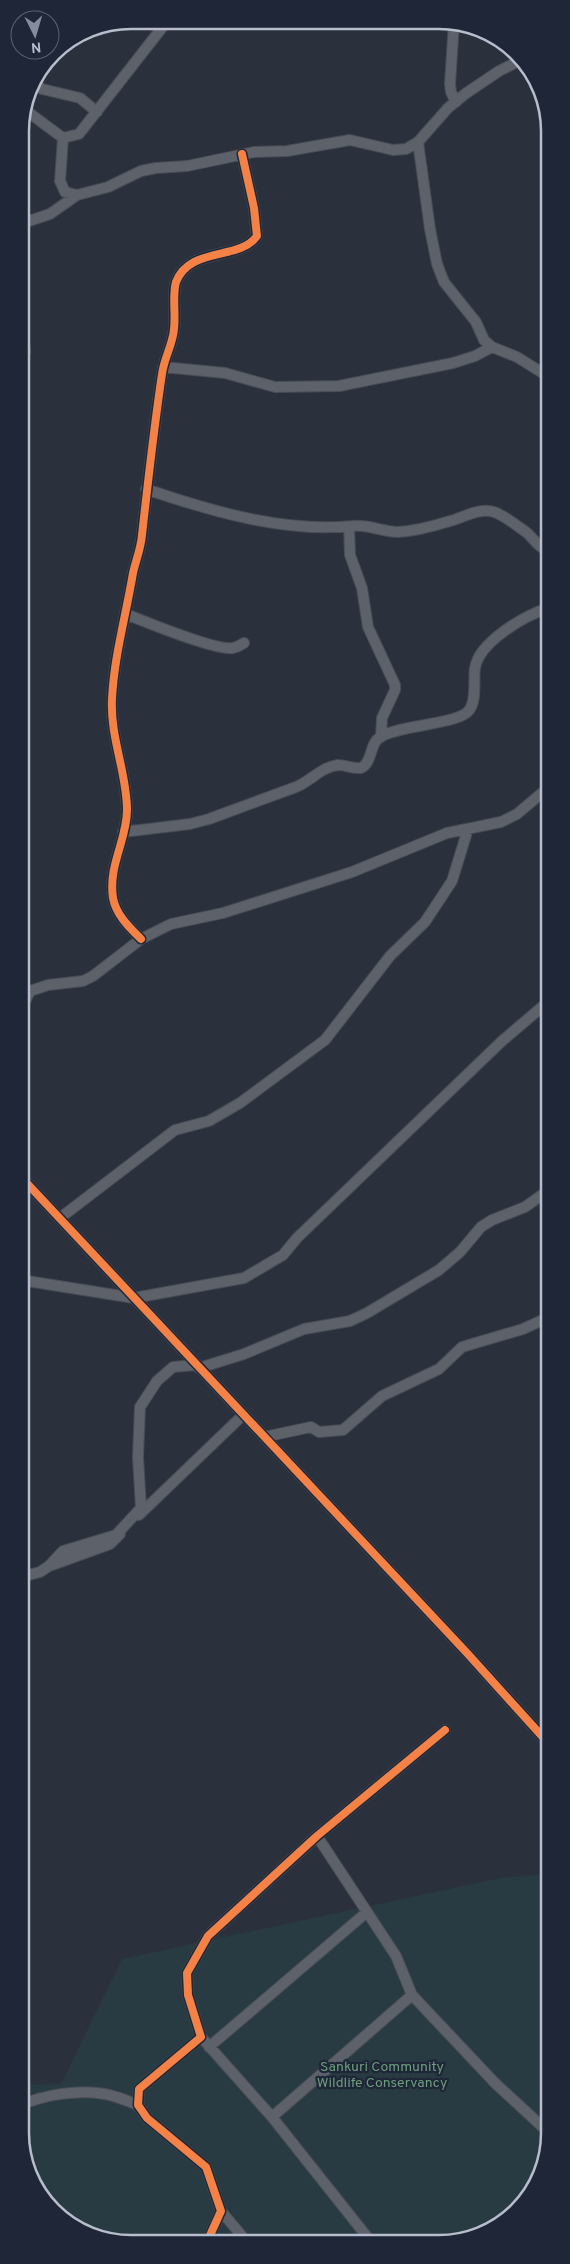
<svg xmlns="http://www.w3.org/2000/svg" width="570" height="2264" viewBox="0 0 570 2264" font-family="Overpass,sans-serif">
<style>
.green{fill:#283b42}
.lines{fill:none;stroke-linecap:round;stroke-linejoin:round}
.street-casing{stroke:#484c55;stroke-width:12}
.street{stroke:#5d6169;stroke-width:10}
.cycleway-casing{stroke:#1e2637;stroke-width:11}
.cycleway{stroke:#f48246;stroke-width:8}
.labels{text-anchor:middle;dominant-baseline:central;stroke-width:4.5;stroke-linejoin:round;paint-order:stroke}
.park-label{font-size:14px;fill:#6d9d7c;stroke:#1e2637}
.rim{fill:none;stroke:#b7bdcc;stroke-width:2.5}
</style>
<rect width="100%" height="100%" fill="#2b313c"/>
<path class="green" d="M550 1874V2140L522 2206 494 2229 454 2243 109 2242 52 2211 21 2148V2085L61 2084 122 1959 501 1878Z"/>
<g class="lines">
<g class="street-casing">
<path id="street" d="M454 22 450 84 451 92 456 102
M32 81 42 89 80 98 97 112
M24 109 63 138 79 134 168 20
M63 138 60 181 65 192 77 195
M418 142 430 229 437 264 444 282 476 322 484 340 492 347 517 357 549 377
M20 224 50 214 77 195 108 187 141 171 156 168 187 166 254 152 287 151 350 140 393 150 406 149 418 142 448 108 465 94 499 71 521 60
M20 313 25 352 20 359
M163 367 225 373 275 387 339 386 453 363 475 356 492 347
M146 489C210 511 285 533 353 526 368 524 383 532 398 532 415 531 434 526 450 521 462 518 481 507 494 512 504 515 517 526 526 532 533 538 540 549 549 551
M349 527 350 555 362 588 368 627 395 685V690L382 718 381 737
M126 614C146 622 216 651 233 648 237 647 241 645 244 643
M123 832 190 824 209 819 296 787C311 781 321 767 338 765 346 765 353 769 361 768 373 762 369 744 380 737 401 724 461 725 470 709 477 698 473 680 475 668 479 642 525 615 549 608
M141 939C130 928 116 915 113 898 108 865 127 840 127 810 127 773 110 738 112 699 114 657 126 615 133 573 136 560 141 548 142 535 148 481 154 427 162 374 164 358 173 344 174 329 176 314 172 296 176 282 190 246 239 261 257 236L254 208 242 154
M21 1009 30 991 48 985 83 981 93 976 141 939 171 924 223 913 352 872 447 833 501 822 517 814 549 787
M21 1177 467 1653 550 1745
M60 1218 175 1130 209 1121 240 1103 325 1040 390 956 425 922 452 881 468 829
M21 1280 134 1298 244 1278 283 1255 297 1238 502 1041 549 1001
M199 1368 244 1354 304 1329 350 1321 367 1313 439 1270 460 1252 481 1227 492 1220 525 1207 549 1190
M264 1437 311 1427 319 1432 343 1430 382 1396 439 1369 462 1347 523 1329 549 1317
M139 1515 243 1415
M52 1565 110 1544 120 1534
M21 1577 40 1572 49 1566 63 1551 116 1535 141 1508 138 1457 140 1407 157 1381 173 1367 195 1365
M317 1836 396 1956 412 1995 495 2083 547 2131
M201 2037 272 2117 412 1995
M209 2047 367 1912
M21 2105C44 2095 79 2089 105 2094 116 2096 128 2101 138 2105
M272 2117 372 2243
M221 2211 247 2242
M207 2242 221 2211 206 2167 147 2118 138 2105 139 2089 201 2037 188 1995 187 1973 208 1936 317 1836 445 1730"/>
</g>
<use href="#street" class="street"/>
<g class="cycleway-casing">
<path id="cycleway" d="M141 939C130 928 116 915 113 898 108 865 127 840 127 810 127 773 110 738 112 699 114 657 126 615 133 573 136 560 141 548 142 535 148 481 154 427 162 374 164 358 173 344 174 329 176 314 172 296 176 282 190 246 239 261 257 236L254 208 242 154
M21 1177 467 1653 550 1745
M207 2242 221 2211 206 2167 147 2118 138 2105 139 2089 201 2037 188 1995 187 1973 208 1936 317 1836 445 1730"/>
</g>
<use href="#cycleway" class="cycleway"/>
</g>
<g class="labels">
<g class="park-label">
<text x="382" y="2067">Sankuri Community<tspan x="382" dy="16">Wildlife Conservancy</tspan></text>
</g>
</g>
<path d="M0 0H570V2264H0ZM131 29H439A102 102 0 0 1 541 131V2133A102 102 0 0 1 439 2235H131A102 102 0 0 1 29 2133V131A102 102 0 0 1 131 29Z" fill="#1e2637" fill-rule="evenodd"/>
<path class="rim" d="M131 29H439A102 102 0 0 1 541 131V2133A102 102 0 0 1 439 2235H131A102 102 0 0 1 29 2133V131A102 102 0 0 1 131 29Z"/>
<g transform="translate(35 35) rotate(175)"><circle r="24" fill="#1e2637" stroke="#5b6273"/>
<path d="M0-4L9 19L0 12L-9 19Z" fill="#868c9a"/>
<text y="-8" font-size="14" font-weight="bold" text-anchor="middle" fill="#b7bdcc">N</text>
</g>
</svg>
